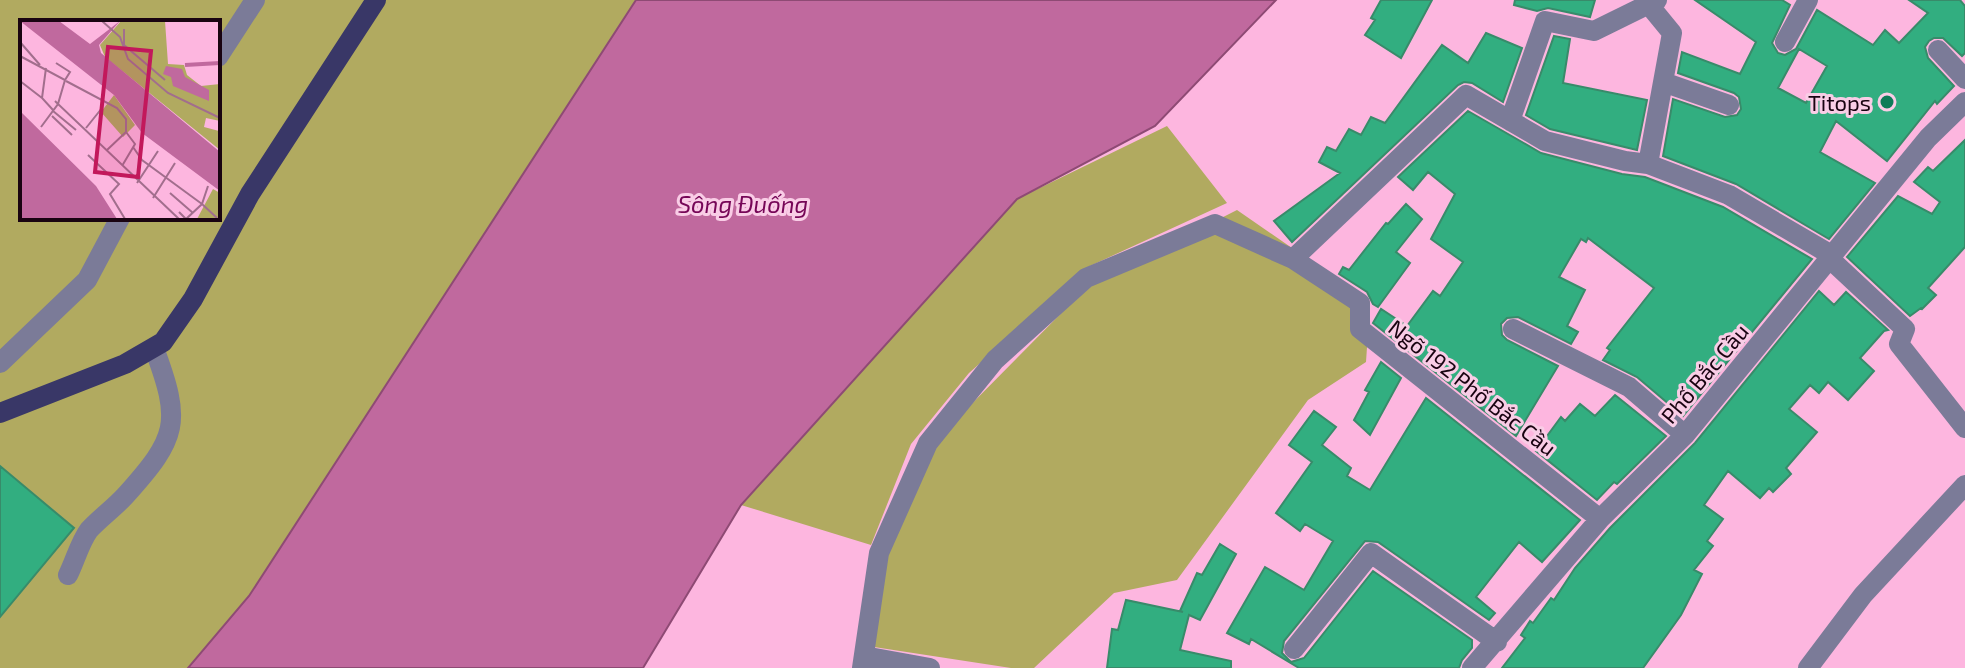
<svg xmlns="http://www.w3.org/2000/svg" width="1965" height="668" viewBox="0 0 1965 668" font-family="'Exo 2',sans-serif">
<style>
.green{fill:#b1aa60;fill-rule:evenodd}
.water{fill:#c0699e;stroke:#8e4a74;stroke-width:2}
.building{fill:#32ae80;stroke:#388b6a;stroke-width:2;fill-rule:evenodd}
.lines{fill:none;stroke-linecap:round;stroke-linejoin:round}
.minor{stroke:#7b7b98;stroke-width:20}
.major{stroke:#393767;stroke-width:20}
.poi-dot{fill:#0d7c58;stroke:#f9cde6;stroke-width:3}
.labels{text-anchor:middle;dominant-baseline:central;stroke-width:6;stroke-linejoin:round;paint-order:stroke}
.poi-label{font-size:22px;fill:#190311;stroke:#f9cde6;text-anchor:end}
.street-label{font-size:22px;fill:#190311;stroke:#f9cde6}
.water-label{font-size:24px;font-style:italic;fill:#760657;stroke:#f9cde6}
.inset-river{fill:none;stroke:#c0699e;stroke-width:4}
.inset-road{fill:none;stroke:#a26e8d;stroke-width:2}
.view{fill:#c2185b;fill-opacity:0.15;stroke:#c2185b;stroke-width:4}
.inset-edge{fill:none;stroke:#190311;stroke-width:4}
</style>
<rect width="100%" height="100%" fill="#fdb6df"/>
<path class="green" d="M0 0H636L249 596 188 668H0ZM22 22H218V218H22Z
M1167 126 1227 203 1090 266 969 373 911 444 871 545 741 505 1017 199Z
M1237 210 1370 302 1366 362 1308 400 1177 580 1114 593 1034 668H1011L874 647 884 557 933 443 1089 285Z"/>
<path class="water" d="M636 0H1276L1155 126 1017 199 741 505 643 668H188L249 596Z"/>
<path class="building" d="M1381 0H1432L1401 58 1365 35 1375 20 1371 18Z
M1515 0H1595L1590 17 1548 8 1537 11 1514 5Z
M1695 0H1782L1790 5 1772 43 1778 53 1785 55 1796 49 1817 10 1873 45 1885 30 1899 43 1928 13 1909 0H1960L1965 6V53L1962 56 1943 38H1934L1929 41 1925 47 1928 58 1954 86 1937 104 1935 101 1887 161 1836 121 1820 152 1875 183 1829 239 1736 184 1663 156 1673 99 1725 117 1737 115 1741 109 1739 97 1734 93 1678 73 1682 52 1740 74 1756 42ZM1799 49 1827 66 1806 103 1778 88Z
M1486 33 1522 48 1503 102 1472 83 1464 82 1458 85 1292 242 1274 221 1340 173 1319 162 1327 147 1336 151 1349 129 1361 135 1371 117 1385 123 1442 45 1468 63Z
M1554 36 1570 39 1563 83 1647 100 1637 150 1550 129 1526 115Z
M1468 111 1541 153 1622 174 1645 177 1723 207 1812 259 1683 416 1637 377 1603 360 1610 350 1607 348 1654 288 1588 238 1586 242 1581 239 1559 277 1585 290 1567 326 1578 332 1571 344 1518 317 1507 318 1501 324 1502 335 1507 340 1558 366 1516 436 1373 323 1381 309 1407 326 1433 291 1440 296 1463 262 1431 239 1455 194 1428 172 1413 190 1398 177Z
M1965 140V247L1928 288 1936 295 1922 309 1921 308 1910 316 1847 257 1898 196 1932 214 1940 202 1914 182 1928 167 1933 171Z
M1406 204 1422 219 1396 252 1410 263 1378 307 1373 304 1367 292 1339 274 1343 267 1349 270 1386 223 1388 224Z
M1819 291 1834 305 1846 292 1888 330 1884 331 1860 358 1874 371 1848 400 1828 382 1819 393 1810 385 1789 409 1817 432 1786 468 1791 474 1773 492 1769 488 1760 498 1728 471 1704 505 1723 519 1707 541 1713 546 1694 570 1702 574 1681 615 1643 668H1502L1525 638 1521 635 1530 621 1533 623 1551 598 1554 600 1575 568 1610 528 1695 443Z
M1381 362 1401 378 1370 435 1354 420 1369 392 1365 390Z
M1615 395 1666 436 1617 484 1614 482 1597 500 1536 451 1561 417 1565 421 1580 404 1595 416Z
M1426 398 1580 520 1542 562 1519 542 1476 597 1495 613 1489 620 1378 542 1365 541 1284 641 1282 653 1291 662 1304 658 1373 571 1472 640V648L1462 660 1459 668H1299L1251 639 1249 644 1227 633 1265 567 1304 590 1333 541 1305 524 1300 531 1276 513 1312 462 1289 445 1314 411 1336 427 1322 445 1351 468 1347 476 1370 490Z
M0 466 74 528 0 617Z
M1220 544 1236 554 1200 620 1189 615 1180 650 1231 661V668H1107L1112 629 1118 630 1126 600 1183 612 1180 611 1197 573 1202 575Z"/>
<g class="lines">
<path class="minor" d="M1785 42 1808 0
M1938 50 1965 79
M218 57 255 0
M1663 82 1729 105
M1510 121 1545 21 1594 31 1657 0
M1648 164 1672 33 1649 5
M1293 259 1466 95 1545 141 1625 161 1648 164 1729 195 1833 256
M1830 259 1905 329 1899 344 1965 428
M1513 329 1629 387 1685 435
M0 363 87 280 120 218
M68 575C75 561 80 542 89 530 100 518 114 508 125 496 178 437 182 423 154 348
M1294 649 1371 553 1497 642
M864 656 930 668
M862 668 879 553 928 443 995 360 1086 278 1215 224 1293 259 1360 303V329L1600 519
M1472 668 1600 519 1685 435 1928 138 1965 102
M1808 668 1863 595 1965 485"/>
<path class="major" d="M0 413 125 364 163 342 193 299 250 194 376 0"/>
</g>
<circle class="poi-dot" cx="1887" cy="102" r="8"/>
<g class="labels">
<g class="poi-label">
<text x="1871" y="102">Titops</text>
</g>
<g class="street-label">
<text transform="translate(1704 373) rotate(-50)">Phố Bắc Cầu</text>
<text transform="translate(1473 387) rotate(38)">Ngõ 192 Phố Bắc Cầu</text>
</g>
<g class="water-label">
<text x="743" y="203">Sông Đuống</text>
</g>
</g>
<g transform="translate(20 20)">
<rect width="200" height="200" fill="#fdb6df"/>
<path d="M101 1H145L148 44 164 45 167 55 181 66 200 64V101L186 98 184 107 199 111 200 130 85 37 80 25ZM94 75 115 105 103 117 81 92ZM193 169 200 173V199H177Z" fill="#b1aa60"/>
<path d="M0 1H39L70 24 100 1 79 25 81 33 200 132V171L122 113 94 75ZM146 46 162 49 165 57 189 70V81L153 66 151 57 143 54ZM0 91 76 166 97 199H0Z" fill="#c0699e"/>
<path class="inset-river" d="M165 45 200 43"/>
<path class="inset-road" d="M82 1 100 17 108 39 148 73 200 98M104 9V25L145 60M0 22 20 45M0 36 45 60 38 84 159 199M36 43 50 52 45 60M26 48 22 78 33 90M0 61 22 78M46 61 97 88 106 99V112M33 91 56 110M32 96 52 115M21 107 38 84 35 81M66 108 82 88M113 127 122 140 182 184 166 199 159 192M87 130 106 112M68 135 99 164 90 174 105 199M102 146 115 124 106 112M117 163 138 131M188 166 182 184 197 198M150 173 173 193M133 178 155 143"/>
<path class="view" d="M88 27 131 31 118 157 75 152Z"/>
<rect width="200" height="200" class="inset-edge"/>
</g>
</svg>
